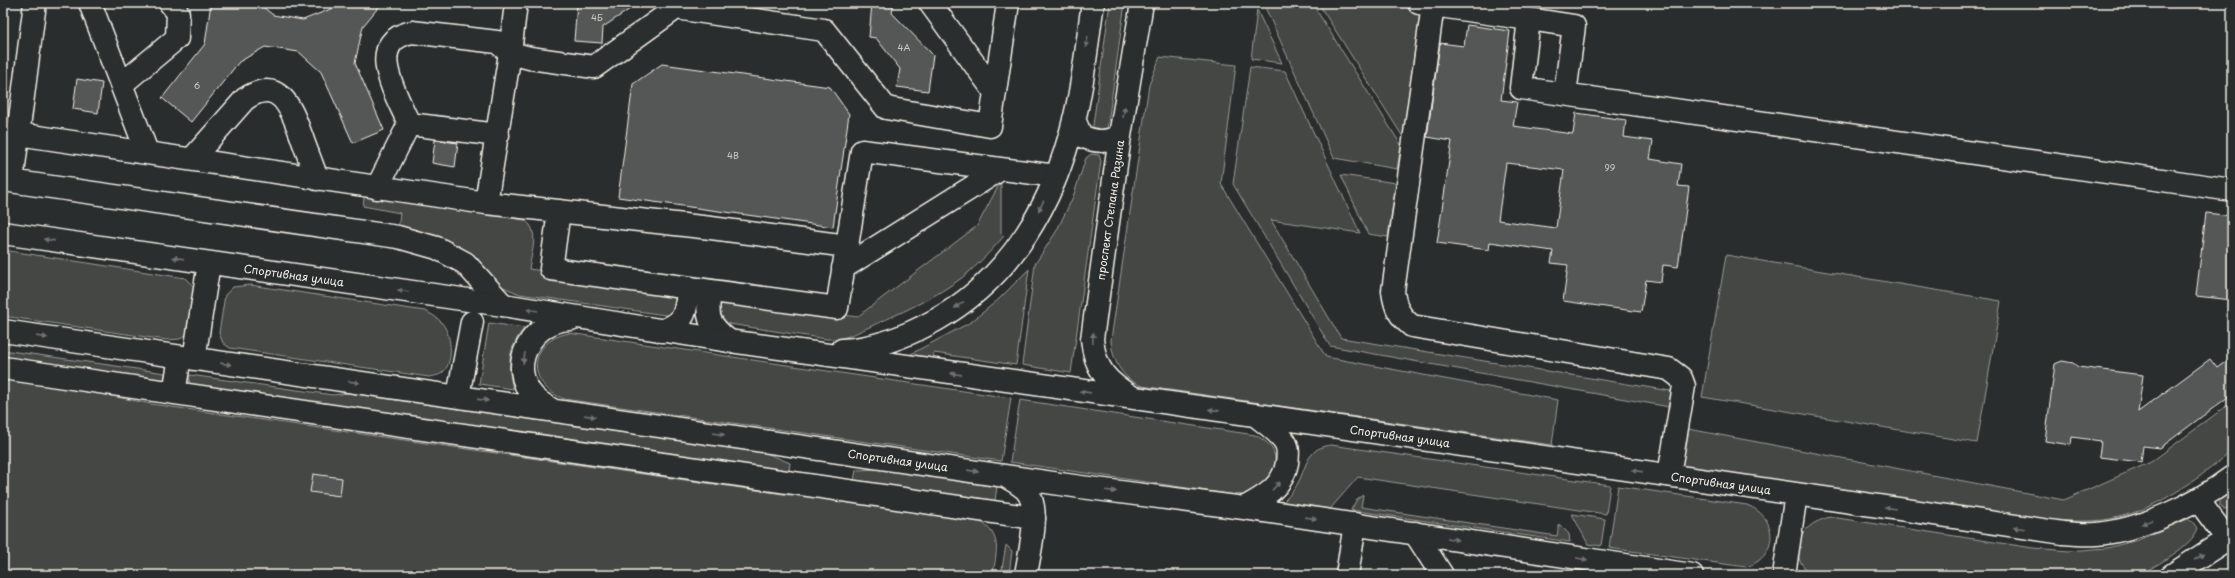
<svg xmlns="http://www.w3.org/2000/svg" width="2235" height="578" viewBox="0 0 2235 578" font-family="'Playpen Sans',sans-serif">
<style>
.green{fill:#444645;stroke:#9c9c96}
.building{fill:#555756;stroke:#f4f1e8;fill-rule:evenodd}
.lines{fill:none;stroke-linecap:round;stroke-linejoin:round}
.minor-casing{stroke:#f4f1e8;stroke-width:25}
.major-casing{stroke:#f4f1e8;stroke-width:25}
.minor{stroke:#2a2d2e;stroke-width:22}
.major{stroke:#2a2d2e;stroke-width:22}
.oneway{fill:#71726f}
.labels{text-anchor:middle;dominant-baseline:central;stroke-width:4;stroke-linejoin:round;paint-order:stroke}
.number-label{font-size:9px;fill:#cccac4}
.street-label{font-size:11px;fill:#f4f1e8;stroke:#2a2d2e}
</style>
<rect width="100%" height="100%" fill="#2a2d2e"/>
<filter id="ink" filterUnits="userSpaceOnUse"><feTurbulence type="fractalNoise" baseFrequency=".025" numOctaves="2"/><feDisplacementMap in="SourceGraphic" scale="8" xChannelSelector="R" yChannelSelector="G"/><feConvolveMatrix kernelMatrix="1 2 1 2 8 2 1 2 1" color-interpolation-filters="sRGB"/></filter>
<g filter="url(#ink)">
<path class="green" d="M1110 3H1125L1107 130 1092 132Z
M1263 3H1312L1401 145 1397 169 1334 158Z
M1318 3H1385L1417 8 1420 12 1403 137Z
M1257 10 1282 63 1251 59Z
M1160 57 1236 65 1221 184 1326 357 1558 400 1552 445 1142 386C1122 379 1112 360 1111 340L1149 85Z
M1250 67 1285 71 1360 233 1271 220 1341 338 1677 392 1675 408 1330 346 1233 184Z
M1091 154 1099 155 1101 161 1071 373 1022 365 1035 264 1056 232 1073 197 1086 158Z
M1341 175 1396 183 1388 237 1368 234Z
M1001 181V233L1004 236C989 253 972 272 953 284 922 305 886 319 852 335L839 339H826L723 323 715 306 725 297 857 317 977 226Z
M371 196 524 220C541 229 531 254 529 269L675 290 679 295 672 316 520 294 491 282 398 231 400 213 363 206 364 198Z
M3 250 185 278 193 286 196 292 188 333 180 339 167 340 3 316Z
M1726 255 2001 301 1977 443 1702 397Z
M1029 269 1016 365 934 353 933 358 909 355 971 322 998 300Z
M250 285 425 311C431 314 437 317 441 322 451 332 455 361 443 372 439 376 434 376 429 377L230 348 223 343 219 333 225 295 233 287Z
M489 323 525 328C508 346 507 366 513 389L479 384Z
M569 333 1011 398 1001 461 564 399C525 384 528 341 569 333Z
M3 350 165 373 163 386 3 363Z
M190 375 333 395 348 393 766 453 790 463 788 477 188 392Z
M3 379 102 394 151 404 790 495 791 492 980 521C1003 537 996 551 993 575H3Z
M1020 400 1255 435C1276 446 1278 456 1273 479L1245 495H1235L1010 462Z
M2232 402V451C2196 481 2151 514 2103 520 2084 522 2064 521 2045 519L1682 467 1679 464 1683 428 2064 500 2151 462Z
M1331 445 1610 485 1606 514 1358 477 1330 509 1283 502C1290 495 1296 488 1300 479 1307 462 1310 447 1331 445Z
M879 469 997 487 994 507 853 486 856 470Z
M1618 486 1747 505C1779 517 1779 557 1746 567L1609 548Z
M2232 489V508L2224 509 2220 506V500Z
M1363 495 1361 507 1557 536 1559 524 1569 534 1570 542 1351 510 1357 499Z
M1572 514 1605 519 1601 546 1588 544Z
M1831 517 2033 548 2069 551 2107 548 2138 540 2188 519 2193 521 2198 528C2193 546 2155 566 2139 575H1812C1807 572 1803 566 1800 561 1791 537 1810 521 1831 517Z
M1006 545 1012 551 1009 575H1001Z"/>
<path class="building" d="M211 3H258L273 15 303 20 336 7 339 3H382L363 26 355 63 384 130 353 143 321 72 299 52 265 47 239 62 191 122 162 98 205 44Z
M577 3H639L603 27 602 43 574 41Z
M872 3H894L892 13 933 55 928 91 897 87 900 69 876 38 869 37Z
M1467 25 1510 31 1501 100 1517 102 1513 126 1573 134 1576 113 1626 120 1624 137 1653 141 1650 159 1681 164 1678 186 1689 187 1678 267 1663 265 1661 282 1646 280 1641 312 1563 301 1568 265 1551 263 1553 251 1490 242 1489 250 1437 243 1452 141 1427 137 1440 43 1464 46ZM1506 163 1564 170 1556 228 1498 220Z
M662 64 830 87 849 114 833 227 618 197 633 84Z
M77 79 102 83 98 113 73 109Z
M435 140 458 143 455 167 432 163Z
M2206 213 2232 216V300L2196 296Z
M2232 357V394L2160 448 2143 446 2141 462 2099 457 2101 441 2072 437 2071 445 2045 441 2055 364 2062 361 2073 363 2078 367 2143 375 2138 412 2210 359 2217 368Z
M313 474 342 478 340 496 310 492Z"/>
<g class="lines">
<g class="minor-casing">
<path id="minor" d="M90 3 147 152
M516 3 510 53 530 58 594 67 676 8 824 30 886 108 990 126 1008 3
M930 3 994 91
M1419 3 1433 5 1393 291C1395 307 1399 316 1412 326L1669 369 1681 378 1684 386 1669 475
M1433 5 1529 19 1521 88 2232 190
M1529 19 1574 26 1565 94
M122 84 177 38 178 13 170 3
M409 124 498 135
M18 134 486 203 711 228 847 246 862 151 1056 176
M192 159 245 99C280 76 291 108 301 135 306 150 312 164 317 179
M3 180 398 237 437 248 465 263 503 305
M12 181 35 3
M377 188 409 124C397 95 363 42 412 32L497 42 510 53 486 203
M559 211 551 269 837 308 847 246
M843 268 1001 169
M710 291C706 318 708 324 729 341
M662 331C688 320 684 314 689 288
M3 368 1034 518
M174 393 180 357
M458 396 472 322
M1415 533 1442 575
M1347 575 1355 524"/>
</g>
<g class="major-casing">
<path id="major" d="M1074 119 1081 136C1095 142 1106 143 1120 136
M3 233 503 305 729 341 1255 415C1265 423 1278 431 1285 442 1289 448 1288 456 1287 463 1283 487 1264 497 1244 508
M3 331 1081 487 1244 508 1692 575
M842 350C876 349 907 336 936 320 1012 277 1054 202 1074 120 1084 82 1087 41 1093 3
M194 359 209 263
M1132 397C1107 382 1095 370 1092 339L1120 136 1142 3
M552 410C546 406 539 402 534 397 505 366 533 319 571 319
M1257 415 2063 533C2074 534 2086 535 2097 534 2142 530 2196 504 2232 477
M1005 476C1012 480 1020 484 1026 490 1042 508 1029 553 1026 575
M2198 500 2227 539
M1784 575 1796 494
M2172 575 2232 536"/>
</g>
<use href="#minor" class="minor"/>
<use href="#major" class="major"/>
</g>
<defs><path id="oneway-solid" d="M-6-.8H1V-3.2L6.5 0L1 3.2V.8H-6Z"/></defs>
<g class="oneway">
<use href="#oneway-solid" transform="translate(1087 42) rotate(99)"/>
<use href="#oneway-solid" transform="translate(1124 112) rotate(-80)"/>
<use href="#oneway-solid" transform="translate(1041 206) rotate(117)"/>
<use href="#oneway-solid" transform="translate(49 240) rotate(-172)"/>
<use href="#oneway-solid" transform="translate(178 258) rotate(-172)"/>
<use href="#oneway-solid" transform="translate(403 291) rotate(-172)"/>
<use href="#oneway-solid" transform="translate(959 305) rotate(146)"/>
<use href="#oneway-solid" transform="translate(532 310) rotate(-170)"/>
<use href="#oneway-solid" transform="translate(42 337) rotate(8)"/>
<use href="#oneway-solid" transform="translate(1093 338) rotate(-88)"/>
<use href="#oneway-solid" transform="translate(524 358) rotate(101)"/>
<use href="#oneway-solid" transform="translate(226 364) rotate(8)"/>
<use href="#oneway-solid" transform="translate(956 374) rotate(-172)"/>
<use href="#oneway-solid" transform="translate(354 382) rotate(8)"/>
<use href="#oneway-solid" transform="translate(1085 392) rotate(-172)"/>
<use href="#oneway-solid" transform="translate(483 400) rotate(8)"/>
<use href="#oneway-solid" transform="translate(1214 410) rotate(-173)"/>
<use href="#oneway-solid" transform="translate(590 416) rotate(8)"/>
<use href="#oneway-solid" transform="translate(719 434) rotate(8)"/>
<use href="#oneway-solid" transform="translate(973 471) rotate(8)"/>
<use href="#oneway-solid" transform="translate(1637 471) rotate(-172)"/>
<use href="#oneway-solid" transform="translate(1276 486) rotate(-47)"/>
<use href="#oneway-solid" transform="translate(1111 491) rotate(7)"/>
<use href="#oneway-solid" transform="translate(1890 508) rotate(-171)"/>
<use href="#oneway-solid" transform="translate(1311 518) rotate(8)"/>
<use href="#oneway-solid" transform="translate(2147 522) rotate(158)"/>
<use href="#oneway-solid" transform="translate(2019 528) rotate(-173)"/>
<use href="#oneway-solid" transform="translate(1453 539) rotate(9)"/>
<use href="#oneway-solid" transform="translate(2199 557) rotate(-33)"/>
<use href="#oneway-solid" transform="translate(1582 559) rotate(9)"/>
</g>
</g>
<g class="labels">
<g class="number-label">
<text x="597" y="17">4Б</text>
<text x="904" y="47">4А</text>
<text x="197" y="85">6</text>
<text x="733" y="155">4В</text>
<text x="1610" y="167">99</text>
</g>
<g class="street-label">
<text transform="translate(1110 210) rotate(-82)">проспект Степана Разина</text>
<text transform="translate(294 275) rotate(8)">Спортивная улица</text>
<text transform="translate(1400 436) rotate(8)">Спортивная улица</text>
<text transform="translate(898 460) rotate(8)">Спортивная улица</text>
<text transform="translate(1721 483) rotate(8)">Спортивная улица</text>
</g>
</g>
<rect width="2235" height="578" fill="none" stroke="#2a2d2e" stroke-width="16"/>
<rect x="8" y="8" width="2219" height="562" fill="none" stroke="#f4f1e8" stroke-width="1.5" filter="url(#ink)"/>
</svg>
